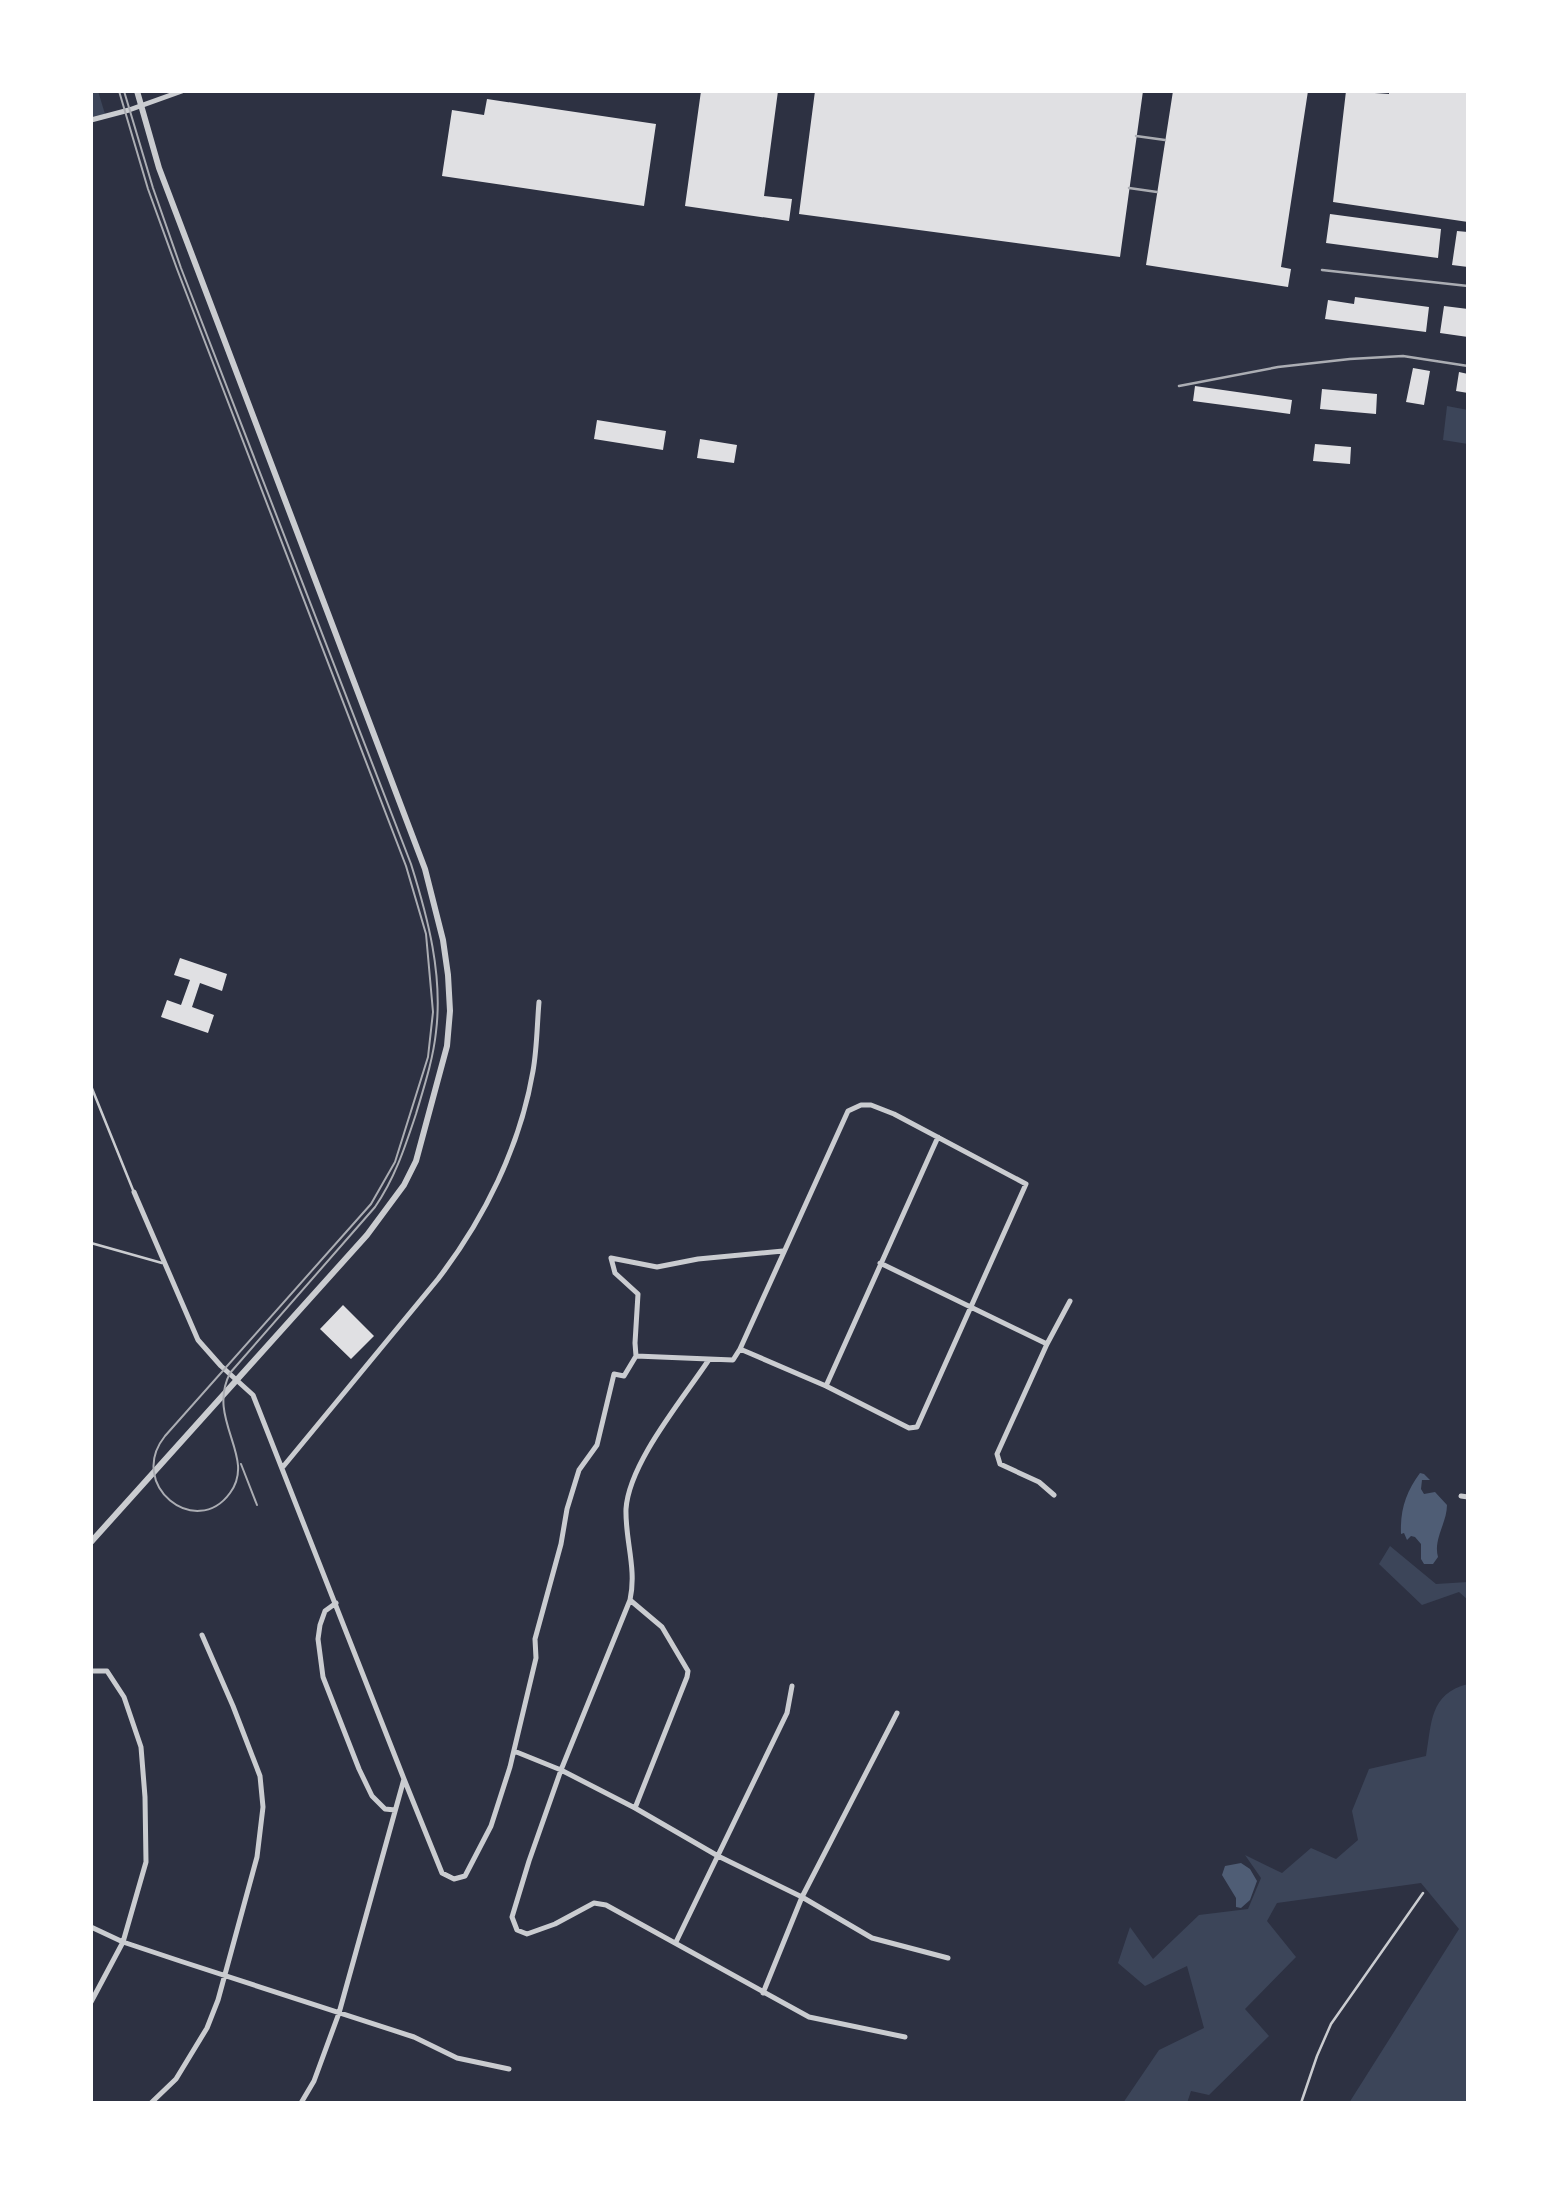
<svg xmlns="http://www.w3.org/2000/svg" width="1559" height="2194" viewBox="0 0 1559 2194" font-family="'Roboto Serif',serif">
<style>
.green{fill:#3c4559}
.water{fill:#4f5d75}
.building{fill:#e0e0e3}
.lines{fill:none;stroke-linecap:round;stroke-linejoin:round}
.service{stroke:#caccd0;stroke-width:2.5}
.minor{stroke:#caccd0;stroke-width:5}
.tertiary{stroke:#caccd0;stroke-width:6}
.tram{stroke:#abadb3;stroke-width:2}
.rail{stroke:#abadb3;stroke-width:2.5}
</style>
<rect width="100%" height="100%" fill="#2d3142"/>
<path class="green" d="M91 91H98L105 114 91 117Z
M1447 406 1468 410V444L1443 440Z
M1390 1546 1436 1584 1468 1582V1600L1459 1592 1422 1605 1379 1564Z
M1468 1684V2103H1349L1459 1929 1421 1883 1277 1903 1267 1921 1296 1957 1245 2009 1269 2036 1209 2095 1191 2091 1187 2103H1123L1159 2050 1204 2028 1187 1966 1145 1986 1118 1963 1130 1927 1153 1959 1199 1915 1248 1909 1261 1878 1245 1855 1282 1873 1311 1848 1336 1859 1358 1840 1352 1811 1369 1769 1426 1756C1432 1723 1429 1694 1468 1684Z"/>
<path class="water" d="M1420 1473 1424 1474 1430 1480H1422L1421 1489 1424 1494 1435 1492 1447 1505C1447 1523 1433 1539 1438 1557L1433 1564H1424L1421 1559V1544L1415 1537 1411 1536 1407 1540 1404 1533 1401 1534C1400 1510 1406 1492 1420 1473Z
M1241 1863 1250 1869 1257 1881 1250 1900 1241 1908 1236 1907V1898L1222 1875 1225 1866Z"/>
<path class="building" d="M701 91H778L764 196 792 199 789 221 685 206Z
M815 91H1143L1120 257 799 214Z
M1173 91H1308L1281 267 1291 269 1288 287 1146 265Z
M1346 91 1389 94V91H1468V222L1333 202Z
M487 99 656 124 644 206 442 176 452 110 484 115Z
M1330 214 1441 229 1438 258 1326 243Z
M1457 231 1468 232V267L1452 265Z
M1355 297 1429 307 1426 332 1325 319 1328 300 1354 304Z
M1444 306 1468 309V337L1440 333Z
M1413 368 1430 371 1424 405 1406 402Z
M1459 372 1468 374V393L1456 391Z
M1195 386 1292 400 1290 414 1193 401Z
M1322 389 1377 394 1376 414 1320 409Z
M597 420 666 431 663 450 594 439Z
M700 439 737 445 734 463 697 458Z
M1315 444 1351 447 1350 464 1313 461Z
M180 958 227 974 222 991 200 983 192 1007 214 1015 208 1033 161 1017 167 1000 181 1005 190 980 174 975Z
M343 1305 374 1336 351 1359 320 1329Z"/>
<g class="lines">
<path class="service" d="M91 1086 133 1190
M91 1243 162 1263
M1301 2103 1317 2056 1331 2024 1423 1893"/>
<path class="minor" d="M91 120 129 110 182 91
M134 1192 198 1340 221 1366 253 1395 404 1779 339 2013 314 2081 301 2103
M880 1263 1047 1344
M740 1349 826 1386 909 1428 917 1427 1026 1184 894 1114 871 1105H861L848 1111 740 1349 733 1360 636 1356 635 1343 638 1294 615 1273 611 1258 657 1267 698 1259 783 1251
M708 1361C682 1400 629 1463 626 1509 625 1540 637 1569 630 1600L561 1770 529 1861 512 1917 517 1930 527 1934 555 1924 594 1903 606 1905 809 2017 905 2037
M826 1386 938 1137
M282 1468 438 1279C484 1219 520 1147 533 1071 537 1049 537 1025 539 1002
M1054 1495 1039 1482 1000 1464 997 1454 1047 1344 1070 1301
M1461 1496 1468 1497
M630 1600 662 1627 688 1671 687 1677 635 1808
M336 1603 325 1611 320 1625 318 1639 323 1677 359 1769 372 1796 385 1809 395 1810
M91 1671H107L124 1697 141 1747 145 1797 146 1862 123 1942 91 2002
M514 1751 561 1770 635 1808 718 1856 802 1897 872 1938 948 1958
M404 1779 442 1873 454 1879 465 1876 491 1826 510 1767 536 1658 535 1639 561 1544 567 1509 579 1470 597 1445 614 1374 624 1376 636 1356
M91 1927 123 1942 180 1961 414 2037 457 2058 509 2069
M676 1942 787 1713 792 1686
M763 1993 802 1897 897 1713
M151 2103 176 2079 207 2028 218 2000 257 1857 263 1807 260 1776 233 1706 202 1635"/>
<path class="tertiary" d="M91 1542 367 1235 404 1185 416 1161 447 1046 450 1011 448 975 443 940 425 869 159 168 137 91"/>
<path class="tram" d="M119 91 148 189 177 269 406 866 426 934 433 1012 428 1057 395 1162 371 1204 165 1436C126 1485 196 1540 230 1493 257 1457 206 1420 230 1373L375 1207C395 1178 405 1147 416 1114 424 1087 433 1060 436 1032 443 975 428 918 411 864L181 268 153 188 124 91
M241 1464 257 1505"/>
<path class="rail" d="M1136 136 1165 140
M1129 188 1157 192
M1322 270 1468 286
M1179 386 1278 367 1350 359 1403 356 1468 366"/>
</g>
<rect width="1559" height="2194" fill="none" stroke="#ffffff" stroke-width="186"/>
</svg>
